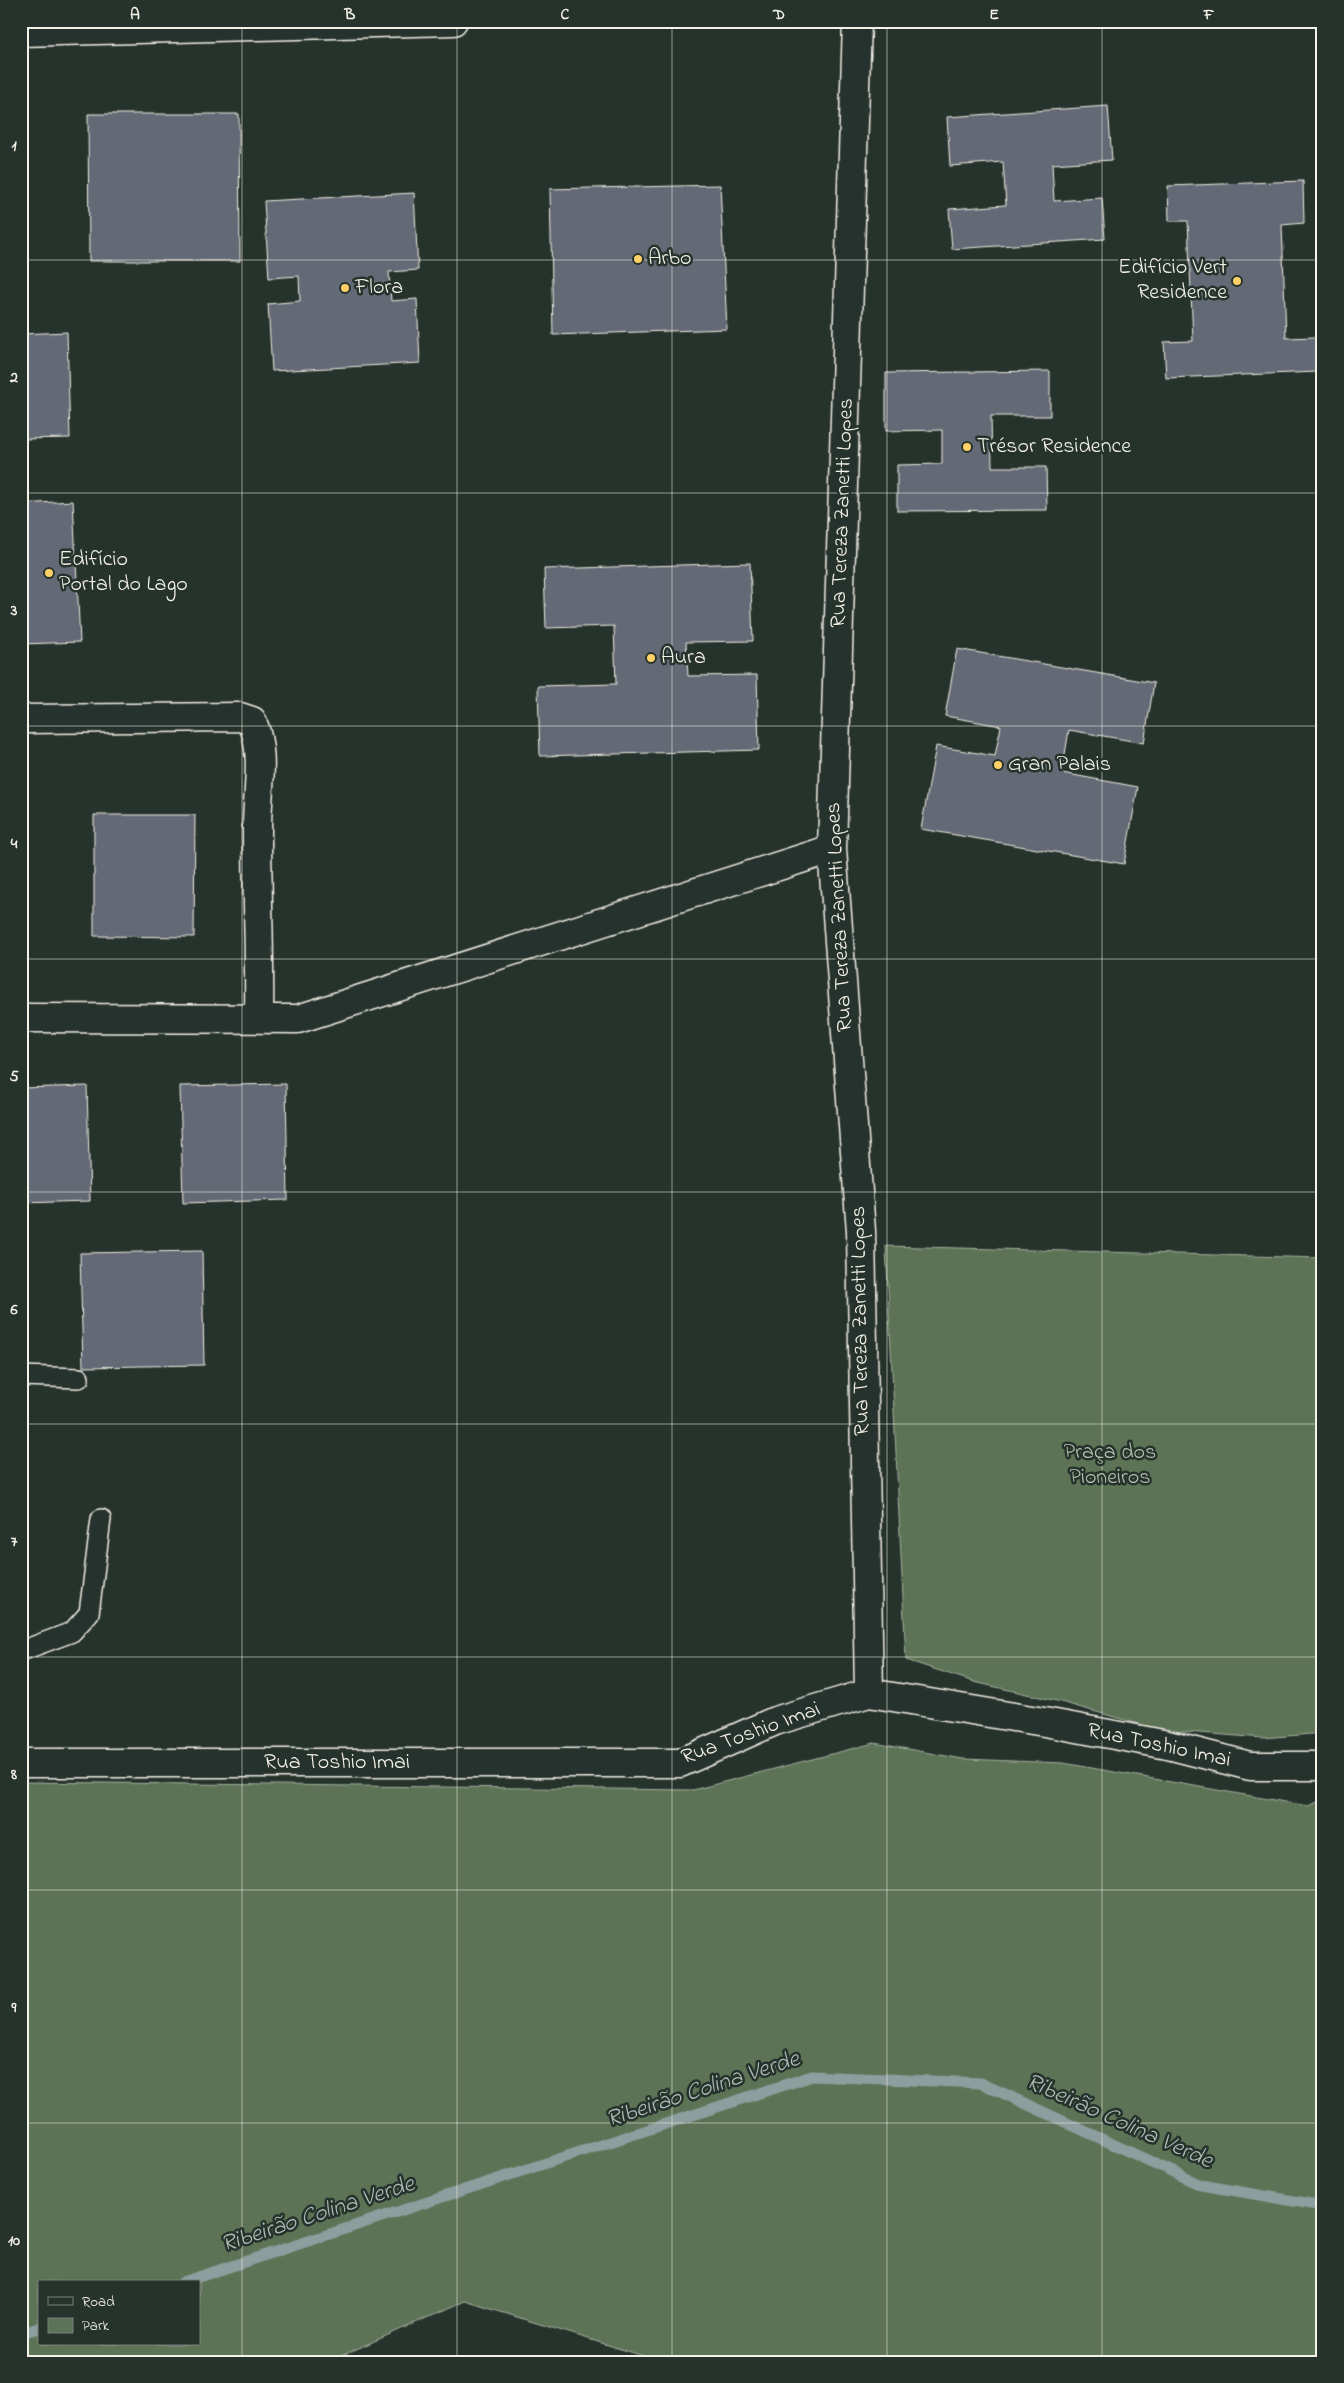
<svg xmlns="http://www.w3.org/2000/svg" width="1344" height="2383" viewBox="0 0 1344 2383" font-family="'Indie Flower',sans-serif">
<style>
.green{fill:#5c7357;stroke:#a8b2a0;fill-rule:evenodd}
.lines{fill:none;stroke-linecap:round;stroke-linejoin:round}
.stream{stroke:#8c9f9e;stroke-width:11}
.building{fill:#646a74;stroke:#f4f1e8}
.lane-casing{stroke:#f4f1e8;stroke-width:22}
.street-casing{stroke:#f4f1e8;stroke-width:31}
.lane{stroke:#26332d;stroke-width:19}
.street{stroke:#26332d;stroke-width:28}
.grid{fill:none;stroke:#f4f1e8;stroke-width:1;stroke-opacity:0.55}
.poi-dot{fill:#ffd166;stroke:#26332d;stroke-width:2}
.labels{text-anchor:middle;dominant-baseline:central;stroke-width:5;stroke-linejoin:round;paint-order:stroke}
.poi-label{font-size:22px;fill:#f4f1e8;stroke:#26332d;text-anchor:start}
.street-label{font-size:22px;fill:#f4f1e8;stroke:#26332d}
.park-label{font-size:22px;fill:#b7bfae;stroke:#26332d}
.water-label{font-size:24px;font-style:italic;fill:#aebbb6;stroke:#26332d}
.neatline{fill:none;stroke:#f4f1e8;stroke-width:2}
.grid-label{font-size:16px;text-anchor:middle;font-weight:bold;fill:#f4f1e8}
</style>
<rect width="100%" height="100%" fill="#26332d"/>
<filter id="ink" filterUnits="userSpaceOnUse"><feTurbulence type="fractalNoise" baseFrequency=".02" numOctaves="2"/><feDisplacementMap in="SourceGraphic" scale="10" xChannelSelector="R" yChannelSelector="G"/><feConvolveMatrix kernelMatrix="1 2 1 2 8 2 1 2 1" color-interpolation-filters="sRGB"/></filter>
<g filter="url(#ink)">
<path class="green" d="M886 1246 1323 1258V1733L1263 1738 1161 1730 1057 1701 974 1682 906 1660Z
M874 1743 963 1759 1063 1763 1308 1806 1323 1799V2362H663L465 2301 327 2362H21V1782L693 1790ZM39 2282H199V2344H39Z"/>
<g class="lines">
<path class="stream" d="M183 2282 812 2076 981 2083 1201 2185 1323 2206
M21 2333 39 2328"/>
</g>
<path class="building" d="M1108 106 1112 160 1052 164 1054 201 1102 198 1105 239 952 249 949 209 1006 205 1003 162 950 166 947 117Z
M88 114H239L240 261H89Z
M1303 181 1304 223 1282 225 1286 338 1317 337 1318 372 1166 378 1164 342 1193 341 1188 221H1169L1168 186Z
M720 185 727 329 553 335 550 189Z
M414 193 418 270 389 272 391 301 417 299 420 363 272 371 268 304 300 301 299 276 269 278 264 201Z
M67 332 70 438 21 439V334Z
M1050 371V416H991L992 467H1046L1047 510 897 511V465L942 464V430L886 431V373Z
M73 501 80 642 21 644V504Z
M750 563 753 641 686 642 688 676 757 675 759 750 540 756 538 686 616 684 614 626 546 628 544 569Z
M957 649 1154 683 1144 743 1069 730 1062 773 1138 787 1124 864 921 829 936 746 995 756 1001 726 945 716Z
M94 815H195L194 937 94 936Z
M286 1084 288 1200 183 1203 180 1086Z
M87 1086 90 1201 21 1203V1088Z
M202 1251 204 1365 83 1367 80 1253Z
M21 1519 27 1538 21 1540Z"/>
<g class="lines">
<g class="lane-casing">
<path id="lane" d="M21 1376 79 1378
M21 1651 72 1632 89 1613 101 1519"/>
</g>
<g class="street-casing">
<path id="street" d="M857 21 832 849 861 1231 869 1693
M21 32 453 21
M26 719 240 717 252 721C266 753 257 794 257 827 257 891 260 955 259 1019
M21 1018 298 1019 832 849
M21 1763H680L775 1721 869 1693 1050 1723 1168 1745 1250 1766H1323"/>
</g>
<use href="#lane" class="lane"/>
<use href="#street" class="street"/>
</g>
</g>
<path class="grid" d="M242 21V2362M457 21V2362M672 21V2362M887 21V2362M1102 21V2362M21 260H1323M21 493H1323M21 726H1323M21 959H1323M21 1192H1323M21 1424H1323M21 1657H1323M21 1890H1323M21 2123H1323"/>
<g class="poi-dot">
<circle cx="638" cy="259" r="5"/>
<circle cx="1237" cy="281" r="5"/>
<circle cx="345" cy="288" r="5"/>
<circle cx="967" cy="447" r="5"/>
<circle cx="49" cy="573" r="5"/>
<circle cx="651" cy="658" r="5"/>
<circle cx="998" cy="765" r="5"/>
</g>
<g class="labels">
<g class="poi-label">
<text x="648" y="259">Arbo</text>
<text x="1227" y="268" text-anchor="end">Edifício Vert<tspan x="1227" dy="25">Residence</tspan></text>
<text x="355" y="288">Flora</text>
<text x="977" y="447">Trésor Residence</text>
<text x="59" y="560">Edifício<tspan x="59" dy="25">Portal do Lago</tspan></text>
<text x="661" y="658">Aura</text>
<text x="1008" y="765">Gran Palais</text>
</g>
<g class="street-label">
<text transform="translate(843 513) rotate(-88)">Rua Tereza Zanetti Lopes</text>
<text transform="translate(840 917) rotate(-93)">Rua Tereza Zanetti Lopes</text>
<text transform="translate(861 1321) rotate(-91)">Rua Tereza Zanetti Lopes</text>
<text transform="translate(751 1734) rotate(-20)">Rua Toshio Imai</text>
<text transform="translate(1159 1746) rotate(12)">Rua Toshio Imai</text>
<text x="337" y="1763">Rua Toshio Imai</text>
</g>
<g class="park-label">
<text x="1110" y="1453">Praça dos<tspan x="1110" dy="25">Pioneiros</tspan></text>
</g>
<g class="water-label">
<text transform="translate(703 2090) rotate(-18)">Ribeirão Colina Verde</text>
<text transform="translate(1119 2122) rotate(24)">Ribeirão Colina Verde</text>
<text transform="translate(318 2215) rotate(-18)">Ribeirão Colina Verde</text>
</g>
</g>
<rect width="1344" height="2383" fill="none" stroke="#26332d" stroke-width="55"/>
<rect x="38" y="2280" width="162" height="65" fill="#26332d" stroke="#787f78"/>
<rect x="48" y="2297" width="25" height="8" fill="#26332d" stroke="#787f78"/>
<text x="82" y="2306" font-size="15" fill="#f4f1e8">Road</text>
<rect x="48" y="2318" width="25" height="15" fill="#5c7357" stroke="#787f78"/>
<text x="82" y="2330" font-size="15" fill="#f4f1e8">Park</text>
<rect x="28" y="28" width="1288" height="2328" class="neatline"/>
<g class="grid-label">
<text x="135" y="19">A</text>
<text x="350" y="19">B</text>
<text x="565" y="19">C</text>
<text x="779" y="19">D</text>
<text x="994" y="19">E</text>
<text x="1209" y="19">F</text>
<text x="14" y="150">1</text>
<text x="14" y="382">2</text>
<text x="14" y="615">3</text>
<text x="14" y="848">4</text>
<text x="14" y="1081">5</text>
<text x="14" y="1314">6</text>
<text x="14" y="1546">7</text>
<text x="14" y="1779">8</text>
<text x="14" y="2012">9</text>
<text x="14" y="2245">10</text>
</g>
</svg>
